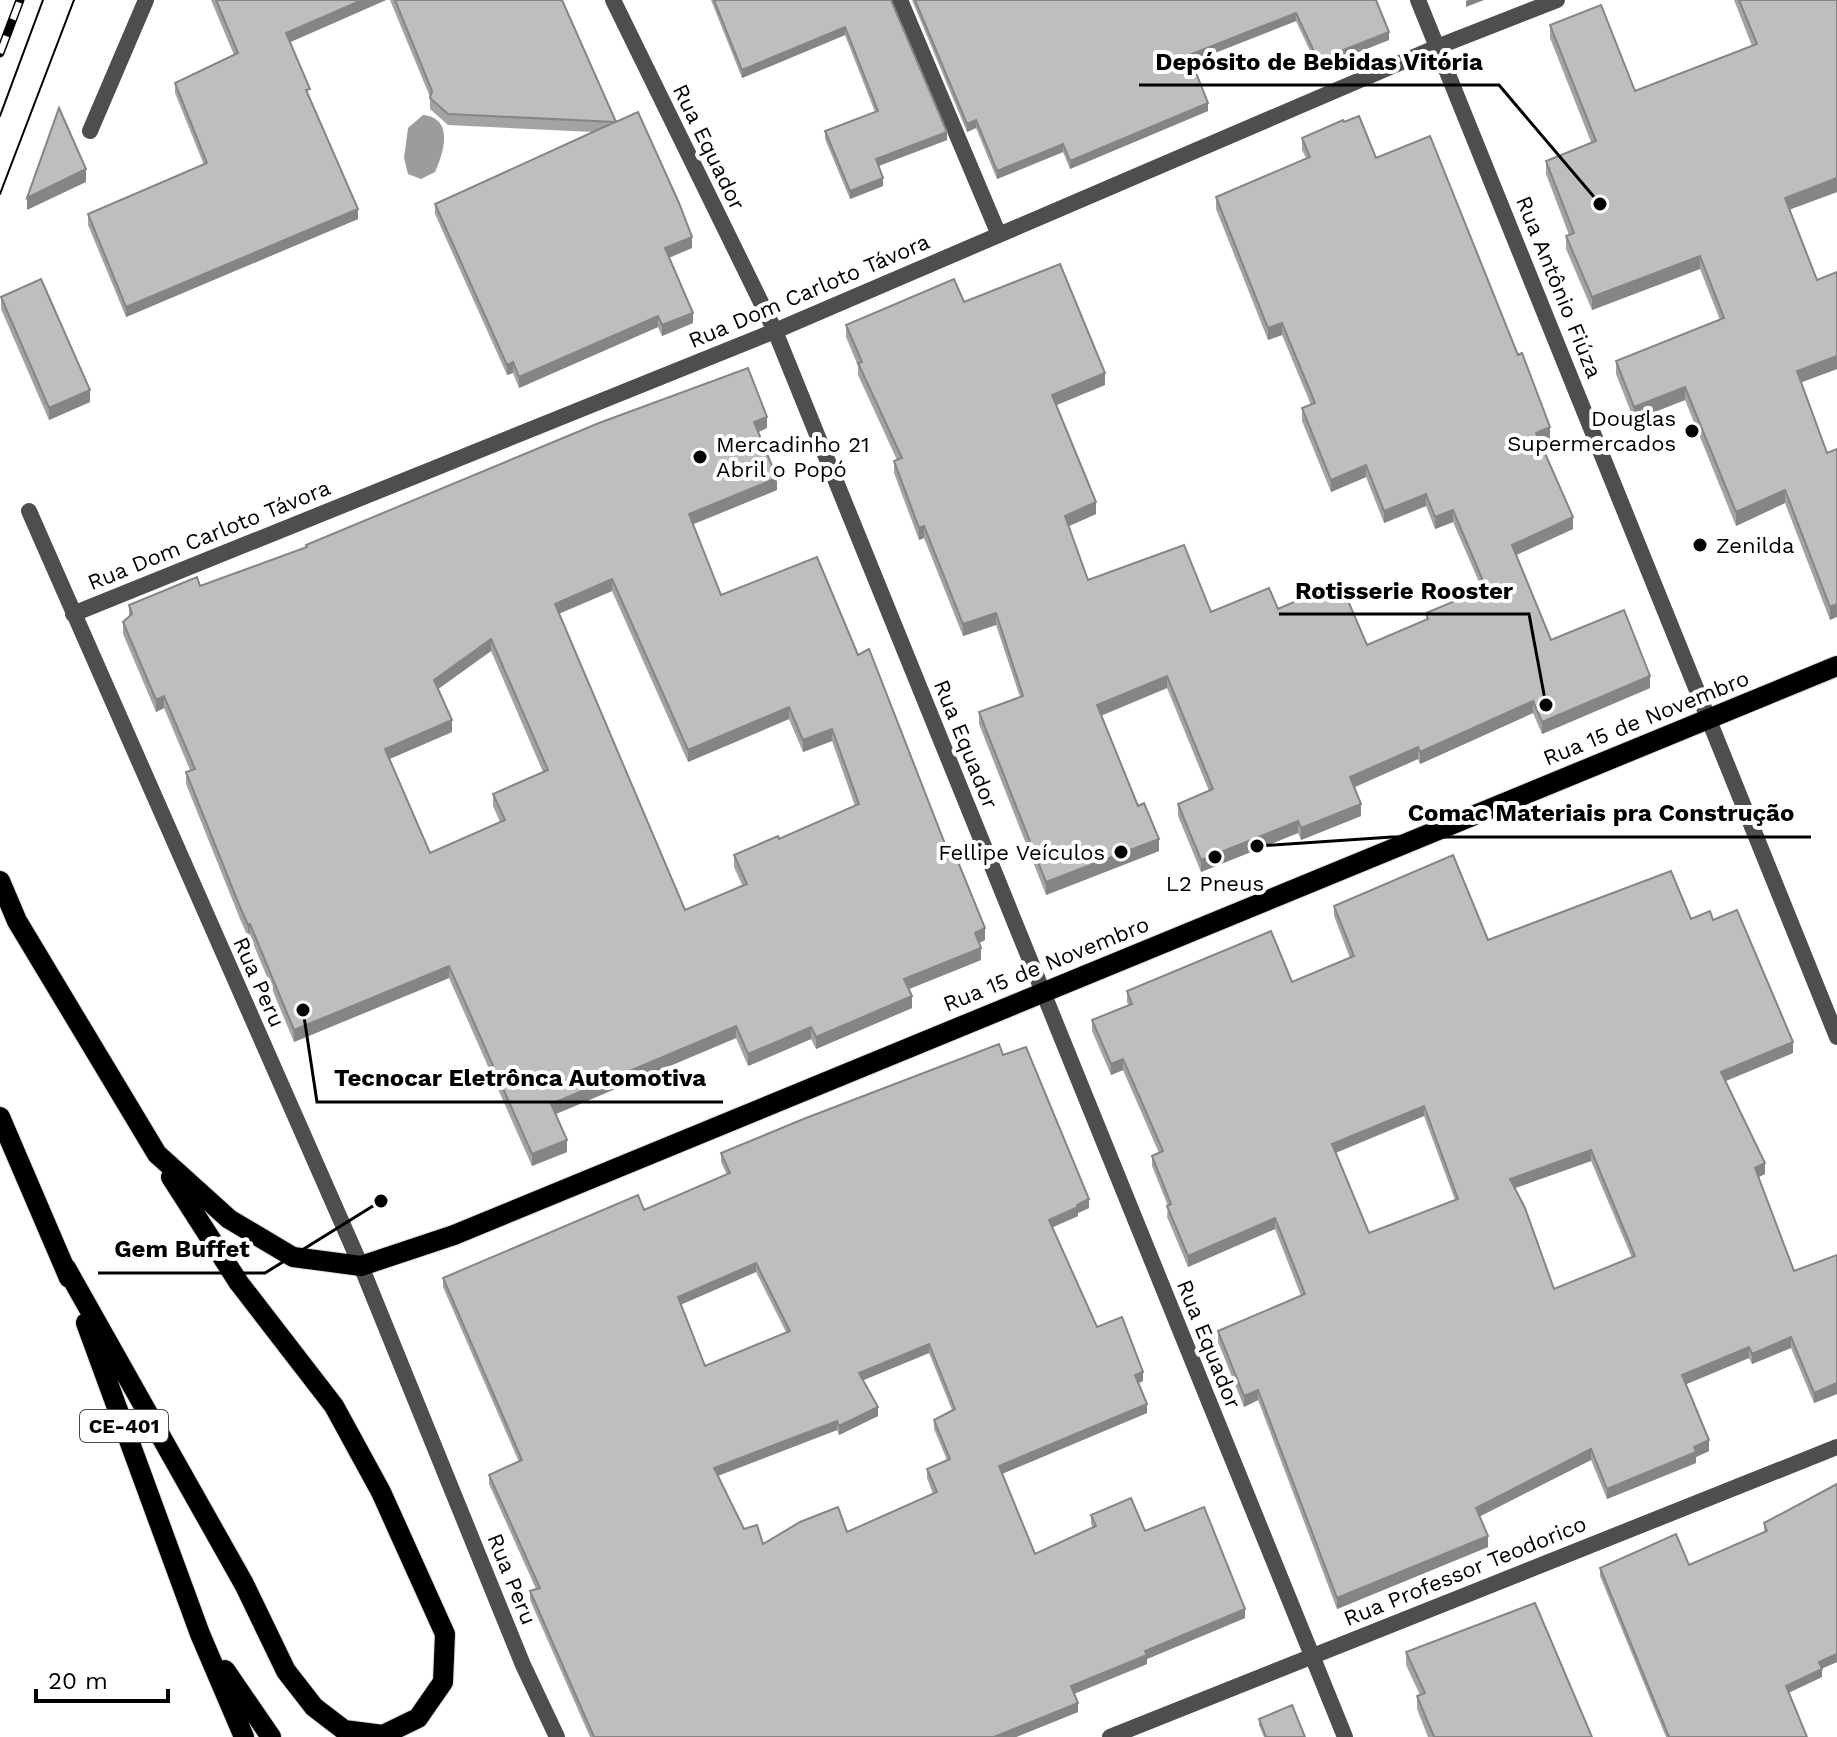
<svg xmlns="http://www.w3.org/2000/svg" width="1837" height="1737" viewBox="0 0 1837 1737" font-family="'Work Sans',sans-serif">
<style>
.water{fill:#9c9c9c}
.lines{fill:none;stroke-linecap:round;stroke-linejoin:round}
.primary-casing{stroke:#dbdbdb;stroke-width:22}
.minor{stroke:#4e4e4e;stroke-width:16}
.tertiary{stroke:#4e4e4e;stroke-width:16}
.primary{stroke:#000;stroke-width:20}
.tram{stroke:#000;stroke-width:2}
.rail-casing{stroke:#000;stroke-width:9}
.rail{stroke:#fff;stroke-width:6;stroke-dasharray:18;stroke-linecap:butt}
.wall{fill:#a3a3a3;fill-rule:evenodd}
.shaded-wall{fill:#858585}
.building{fill:#bebebe;stroke:#858585;stroke-width:2;fill-rule:evenodd}
.poi-dot{fill:#000;stroke:#fff;stroke-width:3}
.labels{text-anchor:middle;dominant-baseline:central;stroke-width:8;stroke-linejoin:round;paint-order:stroke}
.shield{fill:#fff;stroke:#4c4c4c;stroke-width:2}
.shield-label{font-size:20px;font-weight:bold;fill:#000}
.street-label{font-size:22px;fill:#000;stroke:#fff}
.poi-label{font-size:22px;fill:#000;stroke:#fff;text-anchor:end}
.leader{fill:none;stroke:#000;stroke-width:3}
.callout-dot{fill:#000;stroke:#fff;stroke-width:3}
.callout-label{font-size:24px;text-anchor:middle;font-weight:bold;fill:#000;stroke:#fff;stroke-width:8;stroke-linejoin:round;paint-order:stroke}
</style>
<rect width="100%" height="100%" fill="#fff"/>
<path class="water" d="M423 115C454 118 444 152 435 172L421 179 408 174 404 158 408 128Z"/>
<g class="lines">
<g class="primary-casing">
<path id="primary" d="M0 881 17 921 157 1154 229 1219 293 1257 361 1266 454 1235 1837 666
M0 1117 69 1278
M66 1268 244 1584 286 1671 314 1707 344 1730 383 1735 418 1718 443 1682 445 1634 381 1492 334 1406 239 1283 171 1177
M86 1323 200 1634 244 1737
M225 1670 271 1737"/>
</g>
<path class="minor" d="M900 0 999 235
M90 131 146 0
M29 511 361 1266 523 1665 557 1737
M73 614 775 331 1437 47 1557 0
M1110 1737 1837 1447"/>
<path class="tertiary" d="M613 0 775 331 1345 1737
M1418 0 1837 1037"/>
<use href="#primary" class="primary"/>
<path class="tram" d="M0 116 43 0
M0 194 74 0"/>
<g class="rail-casing">
<path id="rail" d="M0 53 20 0"/>
</g>
<use href="#rail" class="rail"/>
</g>
<path class="wall" d="M211 0H386L290 42 310 98 358 219 126 317 88 225V214L204 165 175 93V83L234 55Z
M390 0H562L616 122 692 248 669 258 693 323 662 336 658 327 519 388 513 373 507 375 435 214V204L594 132 448 125 430 109V97Z
M711 0H891L947 140 878 166 883 186 850 199 825 139V131L875 112 845 35 742 78Z
M912 0H1376L1389 40 1318 68 1296 21 1192 62 1208 111 1070 169 1063 152 997 179 976 128 967 132Z
M1734 0H1837V192L1789 210 1817 280 1837 272V369L1801 382 1827 453 1837 449 1830 620 1785 503 1736 526 1685 400 1634 420 1616 374V361L1720 320 1700 269 1592 310 1566 249V236L1569 235 1546 174V161L1591 142 1550 38V25L1635 91 1752 46Z
M1302 138 1376 158 1550 439 1541 443 1573 529 1516 555 1551 640 1650 688 1542 734 1533 713 1420 764 1418 759 1355 787 1361 816 1301 840 1298 833 1201 872 1178 816V804L1209 791 1167 688 1101 716 1138 806 1159 851 1046 895 979 724V712L1020 697 996 625 963 636 924 538 919 540 894 473V461L897 460 858 375V366L846 337V325L964 302 1105 385 1056 405 1096 514 1068 526 1088 580 1211 612 1278 609 1367 645 1426 620V613L1482 589 1453 522 1435 529 1426 506 1384 523 1366 477 1331 492 1302 421V408L1311 405 1282 335 1268 340 1216 209V197L1306 158 1302 150Z
M1 297 90 402 49 420 1 309Z
M767 428 758 432 777 490 693 524 721 595 858 655 947 849 985 940 979 943 981 960 909 989 912 1008 816 1049 811 1039 748 1066 736 1038 556 1114 567 1152 532 1166 449 978 294 1042 250 936 248 937 240 919 186 784V772L190 770 164 708 156 712 123 634V622L129 617V605L200 586 306 548V545ZM612 591 688 762 789 719 803 752 832 741 855 806 779 839 734 855V867L742 885 685 910 559 614ZM491 651 543 772 493 794V806L500 822 430 853 389 759 452 732 438 689Z
M1334 906 1488 940 1691 919 1713 920 1793 1053 1725 1081 1765 1174 1758 1177 1794 1271 1837 1255V1394L1814 1403 1791 1348 1752 1364 1749 1358 1686 1384 1709 1451 1696 1457V1463L1607 1499 1591 1460 1479 1517 1488 1547 1337 1609 1258 1400 1244 1407 1218 1342V1331L1301 1296 1275 1229 1188 1267 1167 1217 1168 1206 1152 1166V1156L1159 1153 1123 1070 1111 1075 1092 1031V1020L1129 1006 1127 1002V991L1292 982 1350 958 1334 916ZM1424 1116 1455 1200 1369 1233 1336 1153ZM1591 1161 1632 1258 1554 1289 1514 1188Z
M1003 1055 1089 1208 1078 1213V1216L1052 1227 1097 1327 1143 1381 1139 1383 1147 1413 1002 1474 1035 1554 1093 1528 1091 1524V1515L1145 1531 1245 1618 1147 1659V1664L1074 1694 1078 1712 1016 1737H590L530 1600V1591L536 1589 489 1484V1475L519 1462 443 1287V1278L644 1210 727 1175 721 1162V1153ZM756 1272 786 1332 705 1366 681 1304ZM929 1353 952 1410 934 1420V1429L947 1460 927 1469V1478L933 1494 847 1532 763 1544 744 1529 718 1476 837 1430 839 1435 878 1416 863 1380Z
M1764 1523 1837 1662 1822 1668V1677L1788 1693 1807 1737H1666L1600 1576V1568L1689 1565 1764 1532Z
M1406 1652 1592 1737H1428L1417 1709V1696L1420 1695 1406 1665Z
M1259 1719 1305 1737H1264L1259 1725Z"/>
<path class="shaded-wall" d="M362 0H386L286 44V33Z
M1468 0H1484L1466 7V1Z
M1296 13V21L1189 63V55Z
M845 27V35L742 78V70Z
M1389 32V40L1318 68V60Z
M1208 103V111L1070 169V161Z
M976 120V128L967 132V124Z
M947 132V140L876 167V159Z
M1063 144V152L997 179V171Z
M86 169V182L27 210V198Z
M883 178V186L850 199V191Z
M1837 178V192L1785 211V198Z
M358 209V219L126 317V307Z
M692 237V248L665 259V248Z
M1700 256V269L1592 310V297Z
M693 313V323L662 336V325Z
M658 316V327L519 388V377Z
M1282 323V335L1268 340V328Z
M1837 356V369L1797 384V371Z
M513 362V373L507 375V365Z
M1105 373V385L1052 407V395Z
M1685 387V400L1634 420V407Z
M90 390V402L49 420V408Z
M767 417V428L754 434V422Z
M1550 427V439L1536 445V433Z
M1366 465V477L1331 492V480Z
M777 478V490L689 526V514Z
M1785 490V503L1736 526V512Z
M1426 494V506L1384 523V511Z
M1096 502V514L1065 528V516Z
M1453 510V522L1435 529V517Z
M1573 517V529L1512 557V545Z
M924 526V538L919 540V528Z
M612 579V591L555 615V604Z
M1837 604V617L1830 620V607Z
M996 613V625L963 636V624Z
M491 639V651L434 692V680Z
M1167 676V688L1097 717V705Z
M1650 676V688L1542 734V722Z
M164 696V708L156 712V700Z
M1533 701V713L1420 764V752Z
M789 707V719L688 762V750Z
M452 720V732L385 761V749Z
M832 729V741L803 752V740Z
M1418 747V759L1350 789V777Z
M1361 804V816L1301 840V828Z
M1298 821V833L1201 872V860Z
M1159 839V851L1046 895V882Z
M250 924V936L248 937V925Z
M985 928V940L975 945V933Z
M981 948V960L904 991V979Z
M449 966V978L294 1042V1030Z
M912 996V1008L816 1049V1037Z
M736 1026V1038L551 1116V1104Z
M811 1027V1039L748 1066V1054Z
M1793 1042V1053L1721 1083V1072Z
M1123 1059V1070L1111 1075V1064Z
M1424 1106V1116L1332 1154V1144Z
M567 1140V1152L532 1166V1154Z
M1591 1150V1161L1510 1190V1179Z
M1765 1163V1174L1755 1179V1168Z
M1089 1199V1208L1078 1213V1216L1049 1229V1220Z
M1275 1218V1229L1188 1267V1256Z
M756 1263V1272L678 1306V1297Z
M1791 1337V1348L1752 1364V1354Z
M929 1344V1353L859 1382V1373Z
M1749 1347V1358L1682 1386V1375Z
M1143 1372V1381L1135 1384V1375Z
M1837 1383V1394L1814 1403V1393Z
M1258 1390V1400L1244 1407V1396Z
M1147 1404V1413L999 1475V1466Z
M878 1407V1416L839 1435V1426Z
M837 1421V1430L714 1477V1468Z
M1709 1440V1451L1696 1457V1463L1607 1499V1489Z
M1591 1449V1460L1476 1518V1508Z
M1488 1536V1547L1337 1609V1598Z
M1245 1609V1618L1147 1659V1664L1071 1695V1686L1145 1651Z
M1837 1654V1662L1819 1670V1662Z
M1822 1669V1677L1786 1694V1686Z
M1078 1703V1712L1016 1737H994Z"/>
<path class="building" d="M216 0H362L286 33 310 89 306 90 358 209 126 307 88 214 207 163 175 83 238 53Z
M395 0H562L616 122 638 112 679 203 692 237 665 248 693 313 662 325 658 316 519 377 513 362 507 365 435 204 615 122 448 114 430 98 432 91Z
M714 0H891L947 132 876 159 883 178 850 191 825 131 878 111 845 27 742 70Z
M915 0H1376L1389 32 1318 60 1296 13 1189 55 1208 103 1070 161 1063 144 997 171 976 120 967 124Z
M1739 0H1837V178L1785 198 1817 280 1837 272V356L1797 371 1827 453 1837 449V604L1830 607 1785 490 1736 512 1685 387 1634 407 1616 361 1724 318 1700 256 1592 297 1566 236 1574 233 1546 161 1596 141 1550 25 1601 5 1635 91 1757 44Z
M59 108 86 169 27 198Z
M1359 116 1376 158 1430 136 1518 355 1522 353 1550 427 1536 433 1573 517 1512 545 1551 640 1624 610 1650 676 1542 722 1533 701 1420 752 1418 747 1350 777 1361 804 1301 828 1298 821 1201 860 1178 804 1213 789 1167 676 1097 705 1138 806 1144 803 1159 839 1046 882 979 712 1023 696 996 613 963 624 924 526 919 528 894 461 902 458 858 363 862 362 846 325 954 279 964 302 1060 264 1105 373 1052 395 1096 502 1065 516 1088 580 1184 545 1211 612 1269 588 1278 609 1340 582 1367 645 1428 619 1426 613 1486 588 1453 510 1435 517 1426 494 1384 511 1366 465 1331 480 1302 408 1315 403 1282 323 1268 328 1216 197 1310 157 1302 138 1343 120 1344 122Z
M41 279 90 390 49 408 1 297Z
M748 368 767 417 754 422 777 478 689 514 721 595 817 557 858 655 869 649 947 849 952 847 985 928 975 933 981 948 904 979 912 996 816 1037 811 1027 748 1054 736 1026 551 1104 567 1140 532 1154 449 966 294 1030 250 924 248 925 240 907 186 772 195 769 164 696 156 700 123 622 132 614 129 605 197 577 200 586 307 547 306 545 599 423ZM612 579 688 750 789 707 803 740 832 729 859 804 779 839 778 836 734 855 747 884 685 910 555 604ZM491 639 548 770 493 794 505 820 430 853 385 749 452 720 434 680Z
M1453 855 1488 940 1671 871 1691 919 1710 911 1713 920 1737 910 1793 1042 1721 1072 1765 1163 1755 1168 1794 1271 1837 1255V1383L1814 1393 1791 1337 1752 1354 1749 1347 1682 1375 1709 1440 1694 1447 1696 1452 1607 1489 1591 1449 1476 1508 1488 1536 1337 1598 1258 1390 1244 1396 1218 1331 1305 1294 1275 1218 1188 1256 1167 1206 1171 1204 1152 1156 1163 1151 1123 1059 1111 1064 1092 1020 1132 1004 1127 991 1271 931 1292 982 1354 956 1334 906ZM1424 1106 1458 1199 1369 1233 1332 1144ZM1591 1150 1635 1256 1554 1289 1525 1208 1510 1179Z
M999 1044 1003 1055 1026 1047 1089 1199 1077 1205 1078 1207 1049 1220 1097 1327 1122 1317 1143 1372 1135 1375 1147 1404 999 1466 1035 1554 1096 1526 1091 1515 1131 1498 1145 1531 1204 1507 1245 1609 1145 1651 1147 1655 1071 1686 1078 1703 994 1737H594L530 1591 540 1588 489 1475 522 1460 443 1278 638 1195 644 1210 730 1173 721 1153 806 1118ZM756 1263 790 1331 705 1366 678 1297ZM929 1344 955 1409 934 1420 950 1459 927 1469 937 1492 847 1532 838 1507 800 1522 763 1544 757 1525 744 1529 714 1468 837 1421 839 1426 878 1407 859 1373Z
M1837 1484V1654L1819 1662 1822 1669 1786 1686 1807 1737H1669L1600 1568 1676 1534 1689 1565 1767 1531 1764 1523Z
M1535 1603 1592 1737H1434L1417 1696 1425 1693 1406 1652Z
M1292 1705 1305 1737H1266L1259 1719Z"/>
<g class="poi-dot">
<circle cx="1692" cy="431" r="8"/>
<circle cx="700" cy="457" r="8"/>
<circle cx="1700" cy="545" r="8"/>
<circle cx="1121" cy="852" r="8"/>
<circle cx="1215" cy="857" r="8"/>
</g>
<g class="labels">
<rect class="shield" x="80" y="1410" width="88" height="32" rx="6"/>
<g class="shield-label">
<text x="124" y="1426">CE-401</text>
</g>
<g class="street-label">
<text transform="translate(709 147) rotate(64)">Rua Equador</text>
<text transform="translate(1559 287) rotate(68)">Rua Antônio Fiúza</text>
<text transform="translate(809 291) rotate(-23)">Rua Dom Carloto Távora</text>
<text transform="translate(209 535) rotate(-22)">Rua Dom Carloto Távora</text>
<text transform="translate(1646 718) rotate(-22)">Rua 15 de Novembro</text>
<text transform="translate(966 744) rotate(68)">Rua Equador</text>
<text transform="translate(1046 964) rotate(-22)">Rua 15 de Novembro</text>
<text transform="translate(259 982) rotate(66)">Rua Peru</text>
<text transform="translate(1209 1344) rotate(68)">Rua Equador</text>
<text transform="translate(1465 1571) rotate(-22)">Rua Professor Teodorico</text>
<text transform="translate(512 1579) rotate(68)">Rua Peru</text>
</g>
<g class="poi-label">
<text x="1676" y="418">Douglas<tspan x="1676" dy="25">Supermercados</tspan></text>
<text x="716" y="444" text-anchor="start">Mercadinho 21<tspan x="716" dy="25">Abril o Popó</tspan></text>
<text x="1716" y="545" text-anchor="start">Zenilda</text>
<text x="1105" y="852">Fellipe Veículos</text>
<text x="1215" y="883" text-anchor="middle">L2 Pneus</text>
</g>
</g>
<path class="leader" d="M1600 204L1499 85H1139M1546 705L1529 614H1279M1257 846L1392 837H1811M303 1010L317 1102H723M381 1201L265 1273H98"/>
<g class="callout-dot">
<circle cx="1600" cy="204" r="8"/>
<circle cx="1546" cy="705" r="8"/>
<circle cx="1257" cy="846" r="8"/>
<circle cx="303" cy="1010" r="8"/>
<circle cx="381" cy="1201" r="8"/>
</g>
<g class="callout-label">
<text x="1319" y="70">Depósito de Bebidas Vitória</text>
<text x="1404" y="599">Rotisserie Rooster</text>
<text x="1601" y="821">Comac Materiais pra Construção</text>
<text x="520" y="1086">Tecnocar Eletrônca Automotiva</text>
<text x="182" y="1257">Gem Buffet</text>
</g>
<path d="M36 1689v12h132v-12" fill="none" stroke="#000000" stroke-width="4"/>
<text x="48" y="1689" font-size="24" fill="#000000" stroke="#ffffff" stroke-width="6" paint-order="stroke">20 m</text>
</svg>
